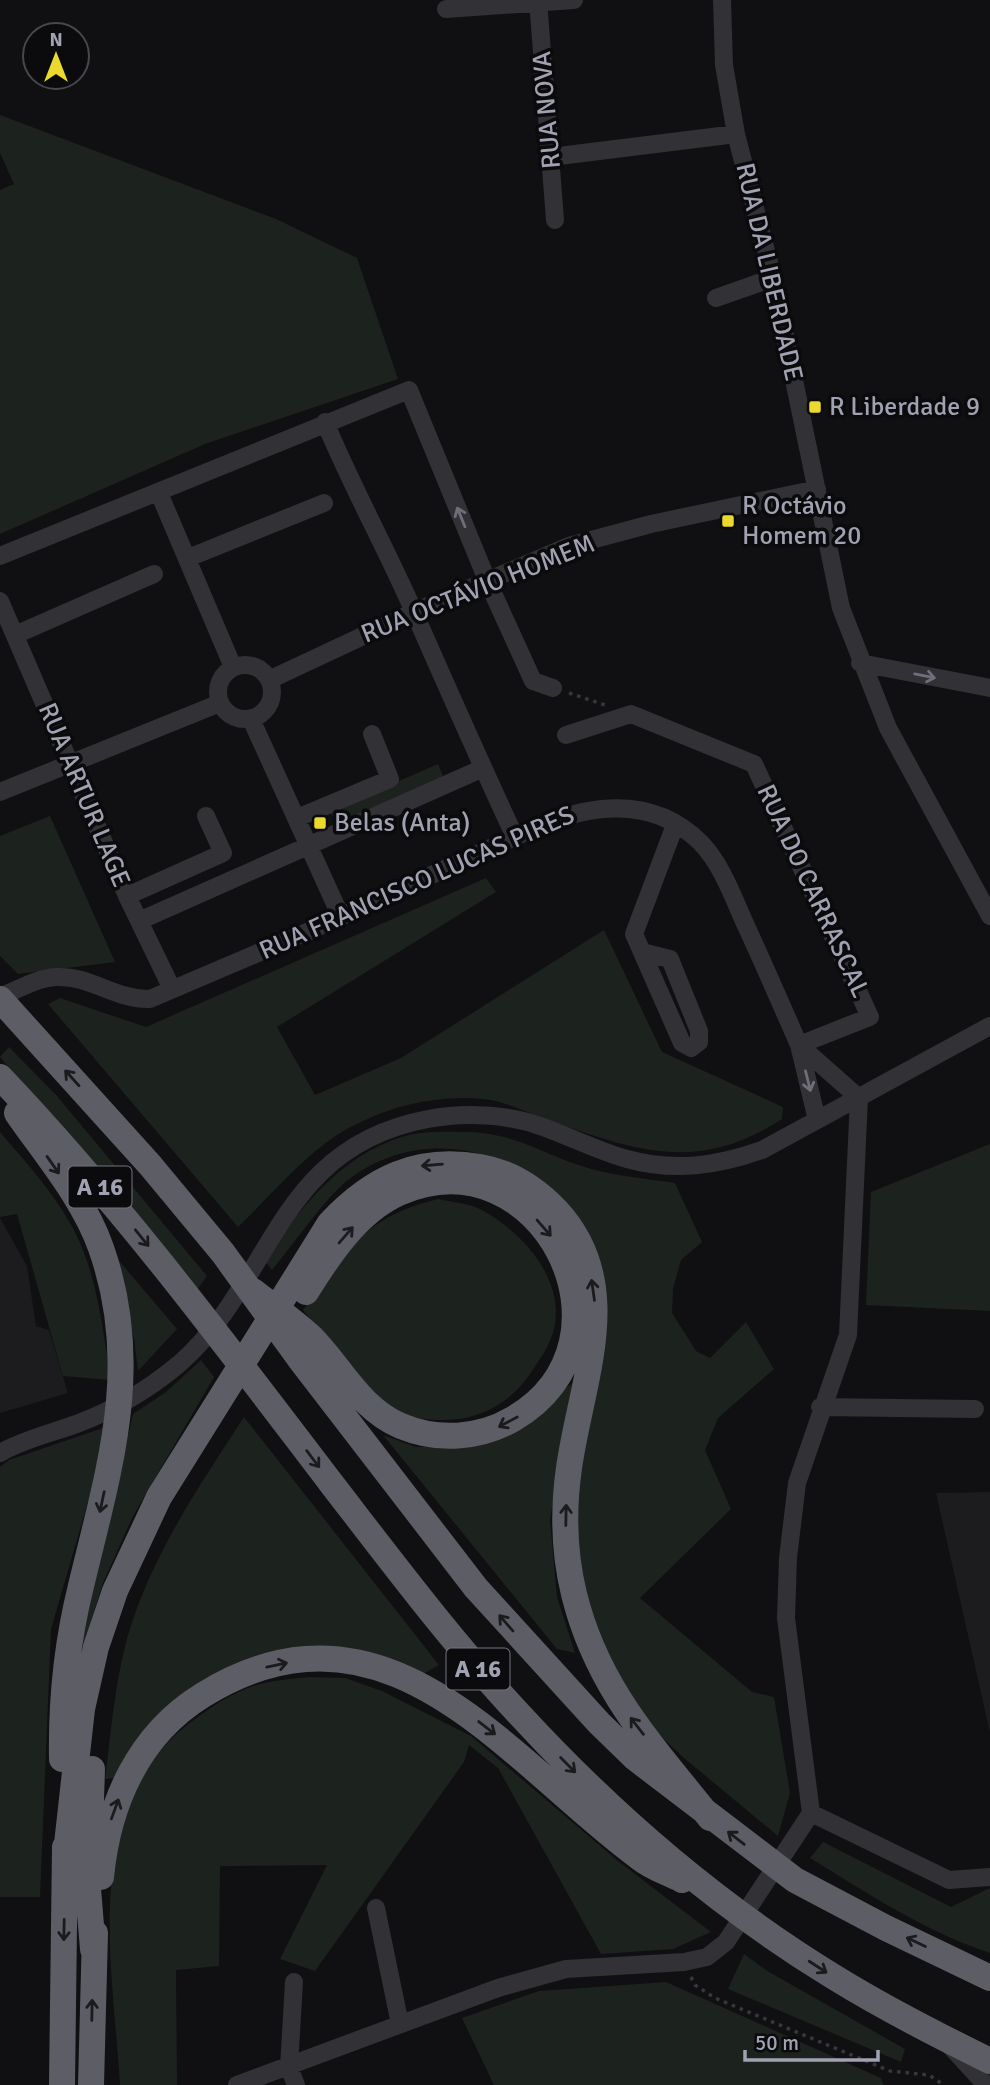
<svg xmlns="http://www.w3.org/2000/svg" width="990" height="2085" viewBox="0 0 990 2085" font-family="Signika,sans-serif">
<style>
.built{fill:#1c1b1e}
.green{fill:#1c231e}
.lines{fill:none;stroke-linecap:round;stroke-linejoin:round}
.path{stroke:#37373c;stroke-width:3.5;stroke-dasharray:3.5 5;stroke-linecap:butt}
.minor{stroke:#313136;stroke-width:18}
.highway{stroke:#5d5d66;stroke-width:26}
.oneway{stroke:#6f6f7a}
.oneway2{stroke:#1b1b1e}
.poi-dot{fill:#ebda2d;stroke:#0b0a0c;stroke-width:2.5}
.labels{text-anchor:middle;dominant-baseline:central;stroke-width:7;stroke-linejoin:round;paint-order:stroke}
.shield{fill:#0b0a0c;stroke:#747480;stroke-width:2}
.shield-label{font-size:24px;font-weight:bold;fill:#a1a2b1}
.street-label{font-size:26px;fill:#a1a2b1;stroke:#0b0a0c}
.poi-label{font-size:26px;fill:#a1a2b1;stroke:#0b0a0c;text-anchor:start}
</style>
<rect width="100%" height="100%" fill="#100f11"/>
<path class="built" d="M0 1218 27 1266 36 1326 49 1330 68 1393 0 1413Z
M990 1492V1733L936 1493Z"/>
<path class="green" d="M0 115 276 219 357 258 398 379 205 444 0 534V190L14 184 0 153Z
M438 764 445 781 337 827 330 811Z
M50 816 115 962 18 974 0 956V836Z
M486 878 496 892 277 1027 315 1095 401 1058 604 930 662 1052 783 1107 782 1119C698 1174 636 1151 549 1120 528 1113 505 1101 483 1099 440 1095 397 1104 359 1123 312 1144 275 1192 238 1227L48 1004 60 998 146 1027Z
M9 1047 57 1096 207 1276 197 1290 0 1057Z
M0 1132C25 1161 51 1190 70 1223 97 1269 102 1327 111 1380L63 1376 17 1214 0 1217Z
M472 1132C520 1136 537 1151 579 1165 609 1176 644 1178 675 1183L702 1242 681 1260 673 1289 672 1313 696 1351 710 1358 746 1322 774 1369 718 1418 705 1450 731 1509 640 1598 752 1692 774 1697 790 1793 778 1836 684 1758 638 1715 601 1652 578 1582 574 1531 584 1229C569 1198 544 1183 514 1167 460 1139 397 1142 348 1180 326 1197 292 1246 272 1270L263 1259C302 1208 338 1157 402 1137 423 1130 450 1132 472 1132Z
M990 1144V1311L866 1305 871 1192Z
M438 1199C451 1202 468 1203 480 1209 522 1231 568 1281 553 1333 549 1346 540 1359 532 1371 512 1402 481 1420 444 1420 428 1420 412 1419 397 1411 361 1392 329 1342 303 1310 345 1251 364 1217 438 1199Z
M109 1249 177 1329 138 1371 134 1338Z
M201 1360 214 1377 133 1516 103 1583 73 1677 133 1414 166 1392Z
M572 1384 550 1520 557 1597 575 1653 557 1649 383 1435 416 1447H460Z
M244 1417 439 1665 423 1674 265 1655 232 1667 174 1701 115 1778 105 1779C111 1731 115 1681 128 1635 152 1555 199 1486 244 1417Z
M103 1428 101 1457 51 1629 40 1897H0V1467L9 1460Z
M308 1677 345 1678 382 1691 471 1736 618 1861 711 1932 673 1949 601 1954 498 1768 469 1745 464 1762 315 1971 280 1959 327 1865 220 1866 219 1966 176 1970 177 2085H120C113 1964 79 1806 191 1722 212 1706 234 1691 260 1684 275 1680 292 1679 308 1677Z
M823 1842 951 1907 990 1888V1953C926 1932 867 1893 810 1858Z
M744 1954 769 1972 905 2049 901 2062 728 1989Z
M666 1982 881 2078 884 2085H494L462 2018 539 1991Z"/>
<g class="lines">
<path class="path" d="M569 693 605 705
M691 1977 695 1985 715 1998 890 2071 929 2075 944 2085"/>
<path class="minor" d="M538 0 555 220
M722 0 724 65 736 134 773 278 841 608 888 728 990 916
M446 9 574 0
M551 157 736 134
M716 298 773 278
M325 422C352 487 386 548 414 612 447 687 480 762 515 837
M159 493 233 667
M0 556 409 390 487 580 533 681 553 688
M188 558 324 503
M0 601 127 896 172 989
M15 635 154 574
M860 663 990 688
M218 692a27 27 0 1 1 54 0a27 27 0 1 1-54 0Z
M269 680 414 612 569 546 651 524 817 489
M251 719 341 917
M0 792 220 703
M297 818 390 779 372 734
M127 896 223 853 206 816
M139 921 481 769
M642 952 670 959 699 1031V1042L691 1048 682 1043 634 934 675 825
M0 997C17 990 37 978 56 977 89 975 116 1000 150 999L307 932 541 825C596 803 655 797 701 843 723 866 734 900 747 928 765 967 782 1006 799 1045L870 1017 754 764 631 714 566 735
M817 1120 799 1045 859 1098 848 1335 797 1483 788 1558 786 1618 811 1813 949 1880 990 1877
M820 1407 975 1409
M0 1453C24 1439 53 1433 79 1423 116 1409 149 1389 179 1364 274 1281 276 1147 428 1119 465 1112 508 1114 543 1127 571 1137 598 1151 627 1159 674 1172 717 1166 762 1150L990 1026
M376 1908 400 2024
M294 1982 289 2067 296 2085
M951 2047 986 2085
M237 2085 498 1988 566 1969 684 1962 707 1957 726 1942 811 1813"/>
<path class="highway" d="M0 999 150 1165 223 1253 299 1358 476 1588 599 1723 635 1758 795 1880 886 1928 990 1978
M0 1077C121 1204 225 1344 331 1483 392 1562 451 1641 519 1714 611 1814 718 1906 834 1977 884 2008 937 2035 990 2061
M17 1113C46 1155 84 1199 101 1248 143 1366 109 1469 81 1586 67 1642 61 1701 62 1759
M253 1291C272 1306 293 1320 311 1337 341 1367 359 1408 401 1426 437 1441 479 1439 513 1419 648 1341 540 1130 399 1193 357 1212 329 1255 306 1292
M92 1769 88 1889 93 1949
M65 1862 82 1709 96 1647 115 1591 159 1497 330 1223C372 1178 418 1156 480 1167 510 1172 536 1189 557 1211 626 1286 581 1381 569 1468 563 1510 564 1553 574 1594 597 1688 652 1745 710 1818
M101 1877C108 1804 138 1735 203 1695 388 1581 509 1762 640 1858 652 1868 669 1873 682 1880
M62 2085 65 1847
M91 2085 95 1933"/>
</g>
<defs><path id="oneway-shaft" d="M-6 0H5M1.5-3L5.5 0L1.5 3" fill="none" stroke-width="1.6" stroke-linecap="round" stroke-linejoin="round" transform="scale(1.75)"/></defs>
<g class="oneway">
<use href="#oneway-shaft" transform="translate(461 517) rotate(-112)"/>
<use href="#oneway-shaft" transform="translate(925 676) rotate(11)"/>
<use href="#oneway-shaft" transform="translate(808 1081) rotate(76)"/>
</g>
<g class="oneway2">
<use href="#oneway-shaft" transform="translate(72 1078) rotate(-132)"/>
<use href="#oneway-shaft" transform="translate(53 1165) rotate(55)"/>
<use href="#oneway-shaft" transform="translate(432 1165) rotate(175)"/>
<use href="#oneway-shaft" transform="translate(544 1228) rotate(49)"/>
<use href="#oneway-shaft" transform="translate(346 1235) rotate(-49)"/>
<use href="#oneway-shaft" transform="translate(142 1238) rotate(51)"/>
<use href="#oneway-shaft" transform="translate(593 1290) rotate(-98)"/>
<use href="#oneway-shaft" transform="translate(508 1422) rotate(152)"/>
<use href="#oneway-shaft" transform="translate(313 1459) rotate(53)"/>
<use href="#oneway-shaft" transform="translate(102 1502) rotate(102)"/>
<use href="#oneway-shaft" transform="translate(566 1515) rotate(-89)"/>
<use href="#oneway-shaft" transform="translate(506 1623) rotate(-131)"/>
<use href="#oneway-shaft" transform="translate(277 1665) rotate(-12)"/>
<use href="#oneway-shaft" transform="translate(637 1726) rotate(-128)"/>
<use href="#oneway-shaft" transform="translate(487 1728) rotate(38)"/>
<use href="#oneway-shaft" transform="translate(568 1765) rotate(45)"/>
<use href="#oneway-shaft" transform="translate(115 1809) rotate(-70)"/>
<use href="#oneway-shaft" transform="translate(736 1838) rotate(-142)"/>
<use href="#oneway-shaft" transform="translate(64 1930) rotate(91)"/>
<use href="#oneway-shaft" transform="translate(916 1942) rotate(-155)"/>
<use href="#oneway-shaft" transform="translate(818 1967) rotate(33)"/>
<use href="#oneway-shaft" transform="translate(92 2010) rotate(-89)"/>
</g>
<g class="poi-dot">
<rect x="808" y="400" width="14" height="14" rx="3.5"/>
<rect x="721" y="514" width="14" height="14" rx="3.5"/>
<rect x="313" y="816" width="14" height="14" rx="3.5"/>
</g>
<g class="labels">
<g class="shield">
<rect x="68.5" y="1166.5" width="63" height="41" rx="5"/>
<rect x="446.5" y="1648.5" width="63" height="41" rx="5"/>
</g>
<g class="shield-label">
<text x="100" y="1187">A 16</text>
<text x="478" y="1669">A 16</text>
</g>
<g class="street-label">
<text transform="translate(547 110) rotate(-95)">RUA NOVA</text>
<text transform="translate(769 272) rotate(77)">RUA DA LIBERDADE</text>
<text transform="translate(478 589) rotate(-22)">RUA OCTÁVIO HOMEM</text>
<text transform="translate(84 795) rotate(67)">RUA ARTUR LAGE</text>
<text transform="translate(417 883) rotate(-24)">RUA FRANCISCO LUCAS PIRES</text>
<text transform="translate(813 891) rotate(65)">RUA DO CARRASCAL</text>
</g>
<g class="poi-label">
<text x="829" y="407">R Liberdade 9</text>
<text x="742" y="506">R Octávio<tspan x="742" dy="30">Homem 20</tspan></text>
<text x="334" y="823">Belas (Anta)</text>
</g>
</g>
<g transform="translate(56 56)"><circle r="33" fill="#0b0a0c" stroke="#47474e" stroke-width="2"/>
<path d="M0-5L12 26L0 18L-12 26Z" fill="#ebda2d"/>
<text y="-10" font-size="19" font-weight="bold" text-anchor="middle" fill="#a1a2b1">N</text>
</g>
<path d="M745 2050v10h133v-10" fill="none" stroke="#a1a2b1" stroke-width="3.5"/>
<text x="755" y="2050" font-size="21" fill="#a1a2b1" stroke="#0b0a0c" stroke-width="5" paint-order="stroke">50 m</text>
</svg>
